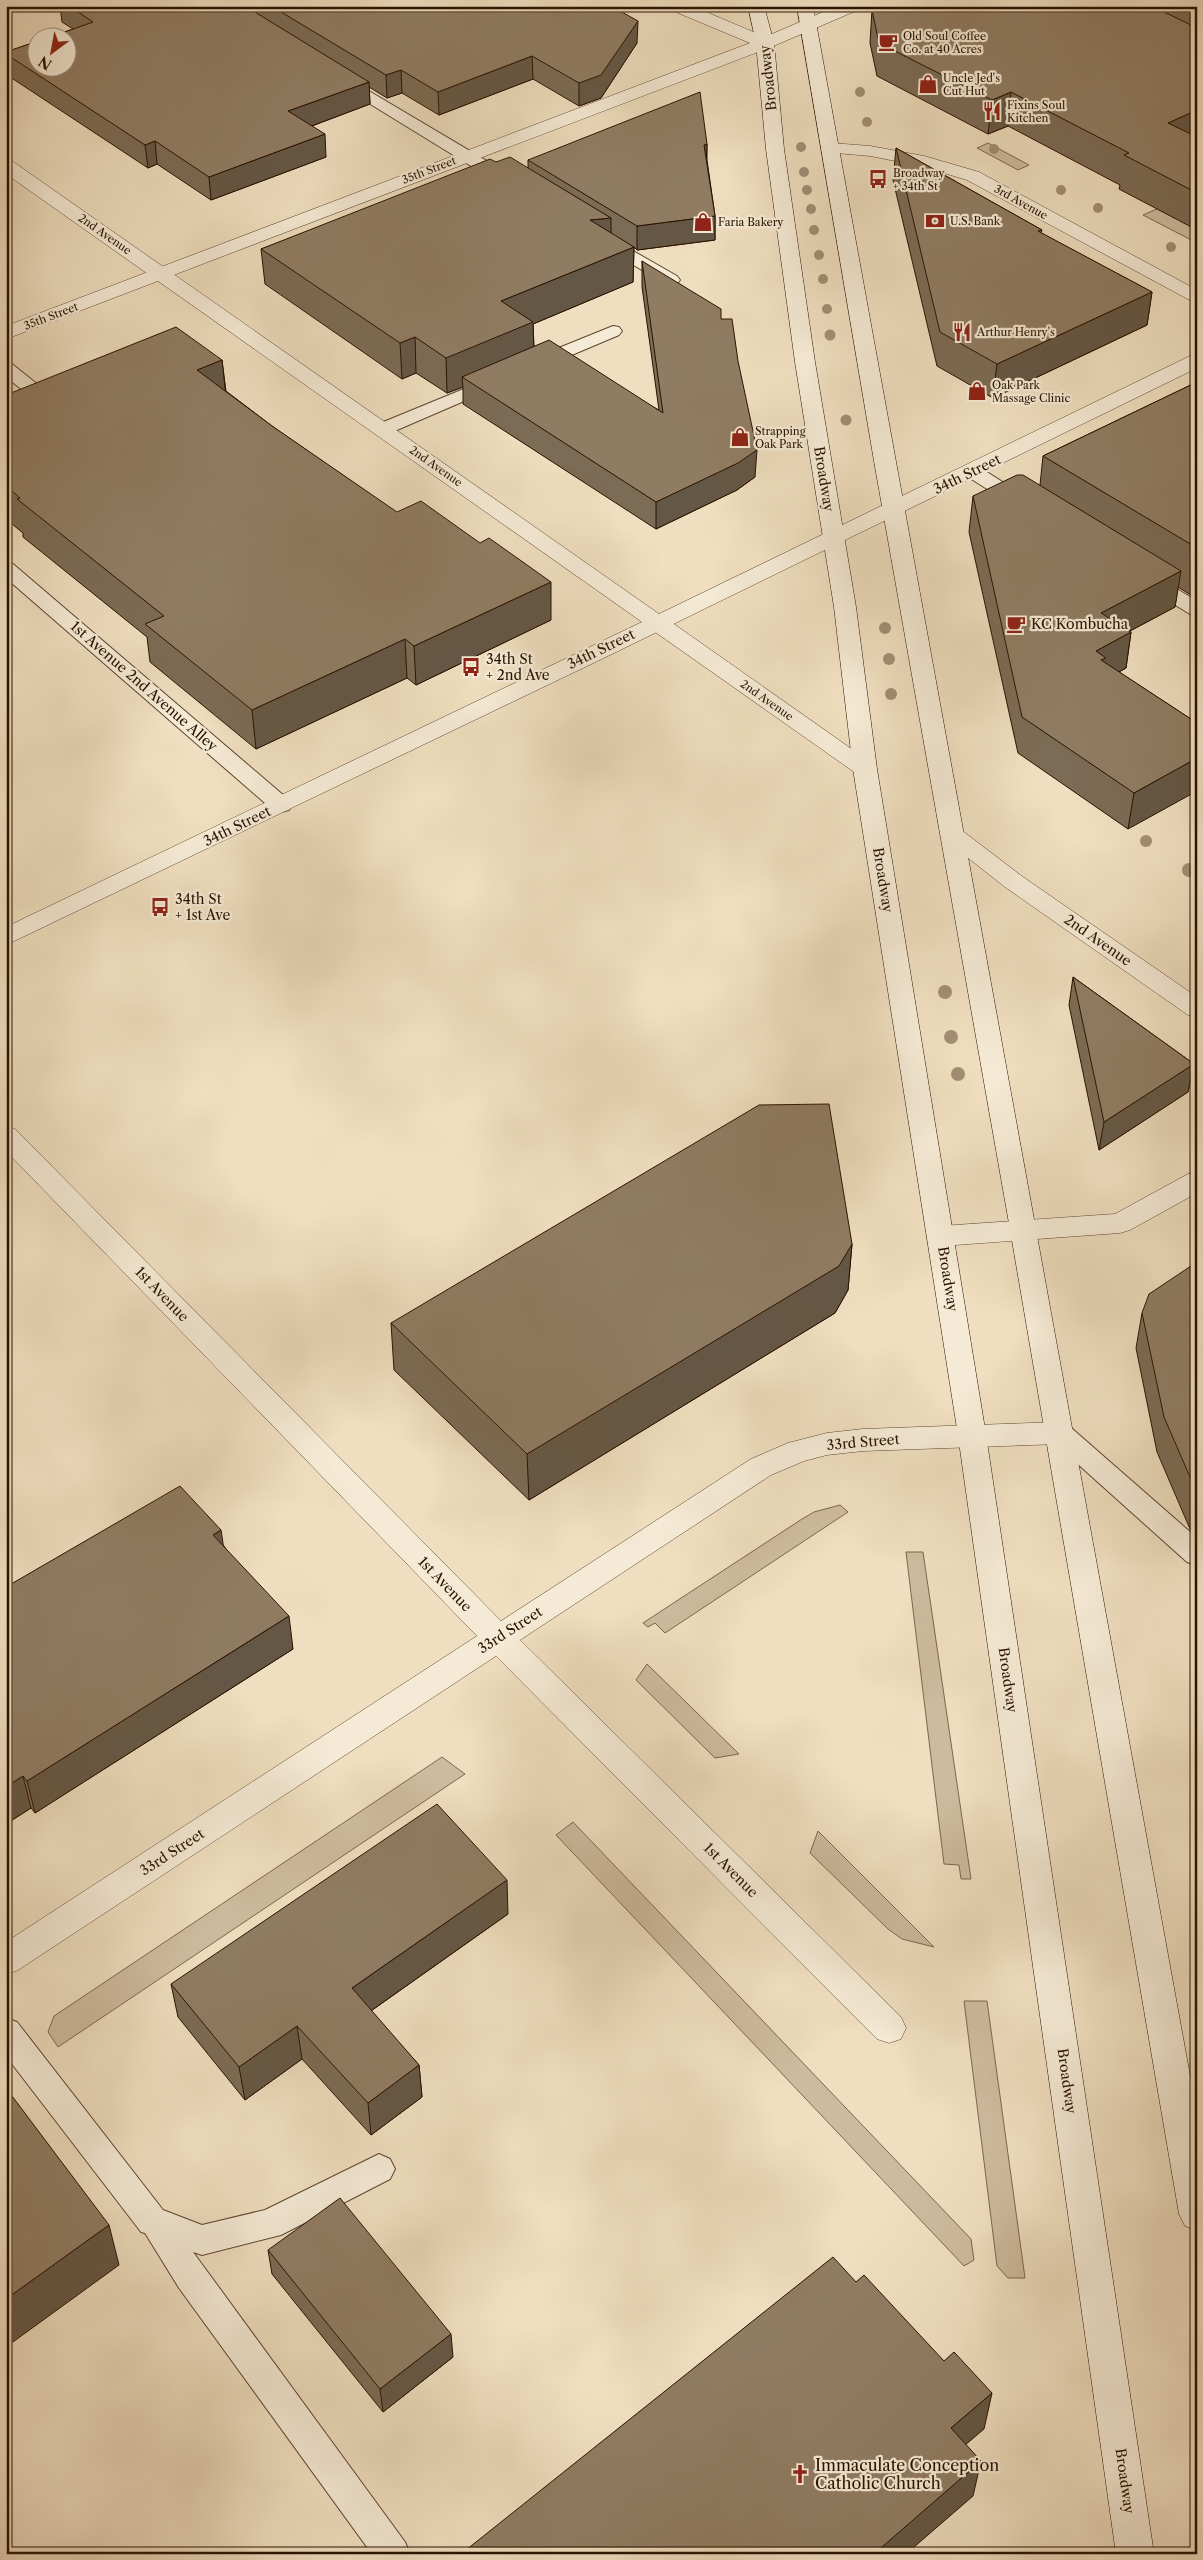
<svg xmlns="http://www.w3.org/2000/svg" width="1203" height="2560" viewBox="0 0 1203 2560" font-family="'Libre Caslon Text',serif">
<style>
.green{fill:#cebb9f;stroke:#7c6650}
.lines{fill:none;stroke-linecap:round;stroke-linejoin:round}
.service-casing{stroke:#5b4530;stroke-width:2}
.pedestrian-casing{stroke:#5b4530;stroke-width:1}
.minor-casing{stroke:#5b4530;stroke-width:1}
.tertiary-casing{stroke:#5b4530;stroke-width:1}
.secondary-casing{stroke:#2a1200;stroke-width:1}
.service{fill:#f5ead5;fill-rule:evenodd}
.pedestrian{fill:#f5ead5;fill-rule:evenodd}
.minor{fill:#f5ead5;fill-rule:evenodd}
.tertiary{fill:#f5ead5;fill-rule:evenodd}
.secondary{fill:#f5ead5;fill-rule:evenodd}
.tree{fill:#a28e75}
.wall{fill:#7c6b55;stroke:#2a1200}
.shaded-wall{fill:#655745;stroke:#2a1200}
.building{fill:#907c63;stroke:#2a1200}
.labels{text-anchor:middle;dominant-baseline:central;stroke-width:4.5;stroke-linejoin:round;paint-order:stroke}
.far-poi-label{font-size:11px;fill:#2a1200;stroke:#f5ead5;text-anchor:start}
.far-street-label{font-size:11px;fill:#2a1200;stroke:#f5ead5}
.street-label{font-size:14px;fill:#2a1200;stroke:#f5ead5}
.poi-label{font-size:14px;fill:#2a1200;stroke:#f5ead5;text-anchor:start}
.near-poi-label{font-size:16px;fill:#2a1200;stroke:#f5ead5;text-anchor:start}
</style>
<rect width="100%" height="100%" fill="#efdebf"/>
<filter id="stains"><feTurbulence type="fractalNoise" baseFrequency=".004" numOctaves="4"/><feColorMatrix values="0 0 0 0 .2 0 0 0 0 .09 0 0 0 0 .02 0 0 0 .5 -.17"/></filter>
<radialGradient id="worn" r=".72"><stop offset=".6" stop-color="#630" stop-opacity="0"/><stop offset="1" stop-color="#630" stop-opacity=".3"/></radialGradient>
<path class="green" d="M988 143 1029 165 1018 170 977 148Z
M1197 191V243L1143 215Z
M840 1505 848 1512 665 1633 655 1623 648 1627 643 1623 802 1519 814 1512Z
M906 1552H923L971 1879H961L959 1865 944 1864Z
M647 1664 739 1754 715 1758 636 1680Z
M442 1757 465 1774 58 2047 48 2032 54 2016Z
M573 1822 971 2239 974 2260 964 2266 556 1835Z
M818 1831 934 1947 902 1939 888 1929 810 1853Z
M964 2001H987L1025 2278H1008L997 2266Z"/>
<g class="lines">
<g class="service-casing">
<path id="service" d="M342 75 514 177 516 181 508 186 502 185 336 83 334 80Z
M605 235 677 276 680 280 677 284H665L599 244 596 240 599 236Z
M613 326 619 327 622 331 619 335 541 368H529L526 364 529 360Z
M6 363 12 364 37 384 40 388 37 392H25L6 377Z
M493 377 499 378 502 382 499 386 390 433H376L374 429 376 425Z
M972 465 979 467 1031 500 1034 504 1031 508H1017L965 475 963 471 965 467Z
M6 562 13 564 289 800 292 805 289 810 281 812 273 810 6 578Z
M1148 574 1155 576 1197 601V616L1190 614 1141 584 1138 580 1141 576Z
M1060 1423 1069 1426 1197 1538V1565L1187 1562 1051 1440 1047 1433 1051 1426Z
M6 2018 17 2022 163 2210 202 2225 265 2210 379 2154 390 2159 395 2169 390 2179 281 2235 202 2255 193 2252 405 2542 410 2554H372L179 2288 145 2233 141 2232 6 2056Z"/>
</g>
<g class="pedestrian-casing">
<path id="pedestrian" d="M656 615 664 617 873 764 877 769 873 774 865 776 857 774 648 627 645 622 648 617Z"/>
</g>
<g class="minor-casing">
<path id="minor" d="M669 6H692L765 37 837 6H860L858 10 771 47 6 339V326L750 43 671 10Z
M831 143 870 146 924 156 979 172 1197 290V304L967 180 921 166 870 156 825 152 822 148 825 144Z
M6 1126 15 1129 501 1621 751 1459 788 1443 827 1433 863 1429 1060 1422 1070 1425 1074 1433 1070 1441 1060 1444 863 1451 827 1455 804 1461 771 1475 520 1640 901 2017 906 2028 901 2039 889 2043 877 2039 496 1656 18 1970 6 1975V1942L477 1636 6 1151Z
M1197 1172V1193L1130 1230 1120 1233 941 1246 931 1243 927 1236 931 1229 941 1226 1115 1214 1188 1174Z"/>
</g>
<g class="tertiary-casing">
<path id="tertiary" d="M6 160 12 161 659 614 1190 356 1197 354V368L610 655 6 945V927L642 622 6 174Z
M952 826 960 829 1023 877 1197 997V1017L1188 1015 1005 887 944 839 940 834 944 829Z"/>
</g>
<g class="secondary-casing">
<path id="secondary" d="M748 6H764L774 43 784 149 815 362 856 607 877 769 986 1435 1154 2554H1116L958 1435 853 769 834 607 795 362 766 149 756 43Z
M797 6H813L1197 2114V2230L1185 2226 1179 2214 1010 1229 874 461Z"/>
</g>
<use href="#service" class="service"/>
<use href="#pedestrian" class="pedestrian"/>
<use href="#minor" class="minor"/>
<use href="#tertiary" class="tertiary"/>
<use href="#secondary" class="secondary"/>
</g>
<g class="tree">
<circle cx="860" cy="92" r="5"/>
<circle cx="867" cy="122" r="5"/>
<circle cx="801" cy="147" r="5"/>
<circle cx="994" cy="149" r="5"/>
<circle cx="804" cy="172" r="5"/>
<circle cx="807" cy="190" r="5"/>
<circle cx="1061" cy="190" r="5"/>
<circle cx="1098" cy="208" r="5"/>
<circle cx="811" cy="209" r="5"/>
<circle cx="814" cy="230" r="5"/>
<circle cx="1171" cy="247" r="5"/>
<circle cx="819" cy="255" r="5"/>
<circle cx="823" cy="279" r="5"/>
<circle cx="827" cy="309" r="5"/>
<circle cx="830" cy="335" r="5.5"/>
<circle cx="846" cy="420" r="5.5"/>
<circle cx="885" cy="628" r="6"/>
<circle cx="889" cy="659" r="6"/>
<circle cx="891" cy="694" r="6"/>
<circle cx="1146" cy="841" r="6"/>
<circle cx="1189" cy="870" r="7"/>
<circle cx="945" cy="992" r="7"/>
<circle cx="951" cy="1037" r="7"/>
<circle cx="958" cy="1074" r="7"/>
</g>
<path class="wall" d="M60 6H611L637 43 601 98 579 106 533 79 439 115 402 93 387 98 369 87 370 104 312 126 326 157 211 200 157 164 148 168 7 75 6 69V52L73 29 62 22Z
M882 6H1197V230L1119 189 1120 185 1008 126 988 134 877 76 870 43 872 10Z
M707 144V160L715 216V240L637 250 634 247 633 282 533 324 534 347 659 410 642 287V261L721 319 755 477 737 490 656 529 463 404V387L447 393 416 373 402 379 265 284 261 249 496 162 528 168V160Z
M896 148 1042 230 1041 233 1152 292 1147 325 993 398 937 366 893 180Z
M222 360 226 391 272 426 551 620 416 685 407 678 256 749 150 662 147 637 23 537V533L6 519V395Z
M1197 382V596L1194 597 1178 587 1175 607 1130 631 1131 632 1126 668 1119 672 1197 723 1128 829 1018 753 969 532 973 496 1040 485 1043 456Z
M1073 977 1194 1064 1188 1092 1099 1150 1069 1005Z
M852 1244 848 1290 835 1313 529 1500 394 1370 391 1323Z
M1197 1262V1532L1194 1533 1190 1529 1157 1452 1136 1348 1142 1313Z
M224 1546 293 1649 35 1813 31 1808 6 1824V1587Z
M508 1914 371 2011 419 2065 422 2097 371 2135 302 2059 245 2100 178 2017 171 1984Z
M268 2250 453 2357 383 2412 272 2274Z"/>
<path class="shaded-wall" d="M638 21 637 43 601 98 579 106V83Z
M532 56 533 79 439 115 438 92Z
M401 70 402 93 387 98 386 75Z
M369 82 370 104 290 134 288 111Z
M1011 92 1008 126 988 134 992 100Z
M1197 110V142L1168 123Z
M325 134 326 157 211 200 209 177Z
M155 141 157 164 148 168 145 145Z
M707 144 706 167 704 145Z
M715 216V240L637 250V226Z
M611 218V253L590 220Z
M634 247 633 282 533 324 534 357 462 377 463 387 447 393 446 358 501 301Z
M1152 292 1147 325 993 398 997 364Z
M415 337 416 373 402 379 400 343Z
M222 360 226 397 197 370Z
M757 450 755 477 737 490 656 529V502Z
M1181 571 1175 607 1096 649 1101 613Z
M1197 581V596L1194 597Z
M551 582V620L416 685 414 646Z
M1131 632 1126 668 1103 680 1096 651Z
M405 639 407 678 256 749 252 710Z
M1197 758V791L1128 829 1134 793Z
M1194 1064 1188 1092 1099 1150 1104 1122Z
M852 1244 848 1290 835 1313 529 1500 527 1454Z
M1197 1523V1532L1194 1533Z
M221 1530 226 1563 213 1535Z
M289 1616 293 1649 35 1813 27 1781Z
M23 1776 31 1808 6 1824V1787Z
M507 1880 508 1914 355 2022 352 1988Z
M297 2026 302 2059 245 2100 239 2067Z
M419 2065 422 2097 371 2135 368 2103Z
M109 2225 119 2265 6 2347V2299Z
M451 2334 453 2357 383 2412 380 2389Z
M992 2393 984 2429 944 2463 951 2428Z
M981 2461 973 2496 906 2554H873Z"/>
<path class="building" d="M69 6H245L369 82 288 111 325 134 209 177 155 141 145 145 6 54V52L38 41V68H68V38H48L93 22Z
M271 6H611L638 21 601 75 579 83 532 56 438 92 401 70 386 75Z
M882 6H1152L1197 28V110L1168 123 1197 137V193L1124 155 1129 153 1011 92 992 100 879 43 872 10Z
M1182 6H1197V13Z
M700 92 707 144 704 145 715 216 637 226 528 160Z
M896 148 1042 230 1038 231 1152 292 997 364 940 332Z
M510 157 611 218 590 220 634 247 501 301 533 322 446 358 415 337 400 343 261 249 490 159 496 162Z
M642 261 721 309V319H732L738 361 757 450 738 463 656 502 462 377 549 340 663 413Z
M176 327 222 360 197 370 272 426 397 512 421 501 480 543 489 538 551 582 414 646 405 639 252 710 145 624 164 616 17 499 20 498 6 486V395Z
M1197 382V548L1043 456Z
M1017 475H1023L1181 571 1101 613 1131 632 1096 651 1106 658 1101 660 1197 723V758L1134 793 1022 717 973 496Z
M1073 977 1194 1064 1104 1122Z
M829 1104 852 1244 839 1266 527 1454 391 1323 759 1105Z
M1197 1262V1493L1164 1417 1142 1313 1149 1294Z
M180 1486 221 1530 213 1535 289 1616 27 1781 23 1776 6 1787V1587Z
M437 1804 507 1880 352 1988 419 2065 368 2103 297 2026 239 2067 171 1984Z
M6 2088 109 2225 6 2299Z
M340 2198 451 2334 380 2389 268 2250Z
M833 2257 856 2282 864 2275 944 2361 954 2352 992 2393 951 2428 981 2461 874 2554H461Z"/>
<defs>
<g id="cafe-bare" transform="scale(1.5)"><path d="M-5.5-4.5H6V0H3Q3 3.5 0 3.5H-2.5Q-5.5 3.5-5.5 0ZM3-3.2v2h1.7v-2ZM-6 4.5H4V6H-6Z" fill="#8f2418" stroke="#f5ead5" stroke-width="2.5" paint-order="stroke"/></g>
<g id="shop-bare" transform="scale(1.5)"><path d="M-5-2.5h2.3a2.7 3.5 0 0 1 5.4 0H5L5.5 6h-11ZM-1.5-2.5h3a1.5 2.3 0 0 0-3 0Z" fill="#8f2418" stroke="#f5ead5" stroke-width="2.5" paint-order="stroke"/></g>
<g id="restaurant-bare" transform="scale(1.5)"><path d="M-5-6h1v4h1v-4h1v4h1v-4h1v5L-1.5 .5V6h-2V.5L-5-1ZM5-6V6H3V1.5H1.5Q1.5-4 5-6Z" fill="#8f2418" stroke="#f5ead5" stroke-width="2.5" paint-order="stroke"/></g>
<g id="bus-bare" transform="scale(1.5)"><path d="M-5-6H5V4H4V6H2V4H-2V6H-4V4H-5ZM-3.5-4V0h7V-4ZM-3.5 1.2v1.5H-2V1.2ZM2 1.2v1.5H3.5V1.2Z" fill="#8f2418" stroke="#f5ead5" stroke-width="2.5" paint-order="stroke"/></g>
<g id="bank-bare" transform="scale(1.5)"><path d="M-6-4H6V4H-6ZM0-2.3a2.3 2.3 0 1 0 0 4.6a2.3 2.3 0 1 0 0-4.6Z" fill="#8f2418" stroke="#f5ead5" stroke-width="2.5" paint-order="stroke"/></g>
<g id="church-bare" transform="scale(1.5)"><path d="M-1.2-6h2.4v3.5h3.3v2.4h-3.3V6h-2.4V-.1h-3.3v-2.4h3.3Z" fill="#8f2418" stroke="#f5ead5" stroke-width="2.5" paint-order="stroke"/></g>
</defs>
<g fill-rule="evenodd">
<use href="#cafe-bare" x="888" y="42"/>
<use href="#shop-bare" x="928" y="84"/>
<use href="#restaurant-bare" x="992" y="111"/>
<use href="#bus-bare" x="878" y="179"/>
<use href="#bank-bare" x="935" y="221"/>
<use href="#shop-bare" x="703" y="222"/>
<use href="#restaurant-bare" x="962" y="332"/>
<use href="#shop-bare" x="977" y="391"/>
<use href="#shop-bare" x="740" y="437"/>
<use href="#cafe-bare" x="1016" y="624"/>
<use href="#bus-bare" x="471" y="667"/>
<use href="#bus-bare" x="160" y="907"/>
<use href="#church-bare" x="800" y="2474"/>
</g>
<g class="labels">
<g class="far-poi-label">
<text x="903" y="36">Old Soul Coffee<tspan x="903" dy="13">Co. at 40 Acres</tspan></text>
<text x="943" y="78">Uncle Jed's<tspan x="943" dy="13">Cut Hut</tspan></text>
<text x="1007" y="105">Fixins Soul<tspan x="1007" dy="13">Kitchen</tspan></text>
<text x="893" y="173">Broadway<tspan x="893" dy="13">+ 34th St</tspan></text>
<text x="950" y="221">U.S. Bank</text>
<text x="718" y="222">Faria Bakery</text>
<text x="977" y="332">Arthur Henry's</text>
<text x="992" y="385">Oak Park<tspan x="992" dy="13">Massage Clinic</tspan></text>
<text x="755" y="431">Strapping<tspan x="755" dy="13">Oak Park</tspan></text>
</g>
<g class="far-street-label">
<text transform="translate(429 170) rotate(-21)">35th Street</text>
<text transform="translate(1021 202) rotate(29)">3rd Avenue</text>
<text transform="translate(105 234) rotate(35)">2nd Avenue</text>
<text transform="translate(51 316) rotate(-21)">35th Street</text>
<text transform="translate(436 466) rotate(35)">2nd Avenue</text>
<text transform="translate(767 700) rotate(35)">2nd Avenue</text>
</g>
<g class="street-label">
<text transform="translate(768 78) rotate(-96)">Broadway</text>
<text transform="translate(967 474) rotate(-26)">34th Street</text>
<text transform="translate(824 479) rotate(81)">Broadway</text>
<text transform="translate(601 649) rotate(-26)">34th Street</text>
<text transform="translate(144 686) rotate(41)">1st Avenue 2nd Avenue Alley</text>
<text transform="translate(237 826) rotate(-26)">34th Street</text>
<text transform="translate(883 880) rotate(81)">Broadway</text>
<text transform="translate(1098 940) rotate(35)">2nd Avenue</text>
<text transform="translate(948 1279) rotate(81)">Broadway</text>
<text transform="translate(162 1294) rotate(46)">1st Avenue</text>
<text transform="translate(863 1442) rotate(-5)">33rd Street</text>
<text transform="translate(445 1584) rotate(46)">1st Avenue</text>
<text transform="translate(510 1630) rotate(-33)">33rd Street</text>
<text transform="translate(1008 1680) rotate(82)">Broadway</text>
<text transform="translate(172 1852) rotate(-33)">33rd Street</text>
<text transform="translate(731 1870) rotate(45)">1st Avenue</text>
<text transform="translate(1067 2081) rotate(82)">Broadway</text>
<text transform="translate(1125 2481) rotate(82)">Broadway</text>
</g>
<g class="poi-label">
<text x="1031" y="624">KC Kombucha</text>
<text x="486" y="659">34th St<tspan x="486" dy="16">+ 2nd Ave</tspan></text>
<text x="175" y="899">34th St<tspan x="175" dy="16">+ 1st Ave</tspan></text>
</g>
<g class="near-poi-label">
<text x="815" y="2465">Immaculate Conception<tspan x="815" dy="18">Catholic Church</tspan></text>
</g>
</g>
<rect width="1203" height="2560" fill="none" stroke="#efdebf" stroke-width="25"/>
<rect x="8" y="8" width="1188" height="2545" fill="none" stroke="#2a1200" stroke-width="2.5"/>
<rect x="12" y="12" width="1178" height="2535" fill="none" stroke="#2a1200"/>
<g transform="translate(52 52) rotate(212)"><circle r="24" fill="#f5ead5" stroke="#a49480"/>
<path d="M0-4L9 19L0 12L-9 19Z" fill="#8f2418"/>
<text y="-8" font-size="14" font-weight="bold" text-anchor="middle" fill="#2a1200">N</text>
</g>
<rect width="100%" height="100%" filter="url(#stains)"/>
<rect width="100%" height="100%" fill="url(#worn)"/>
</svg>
